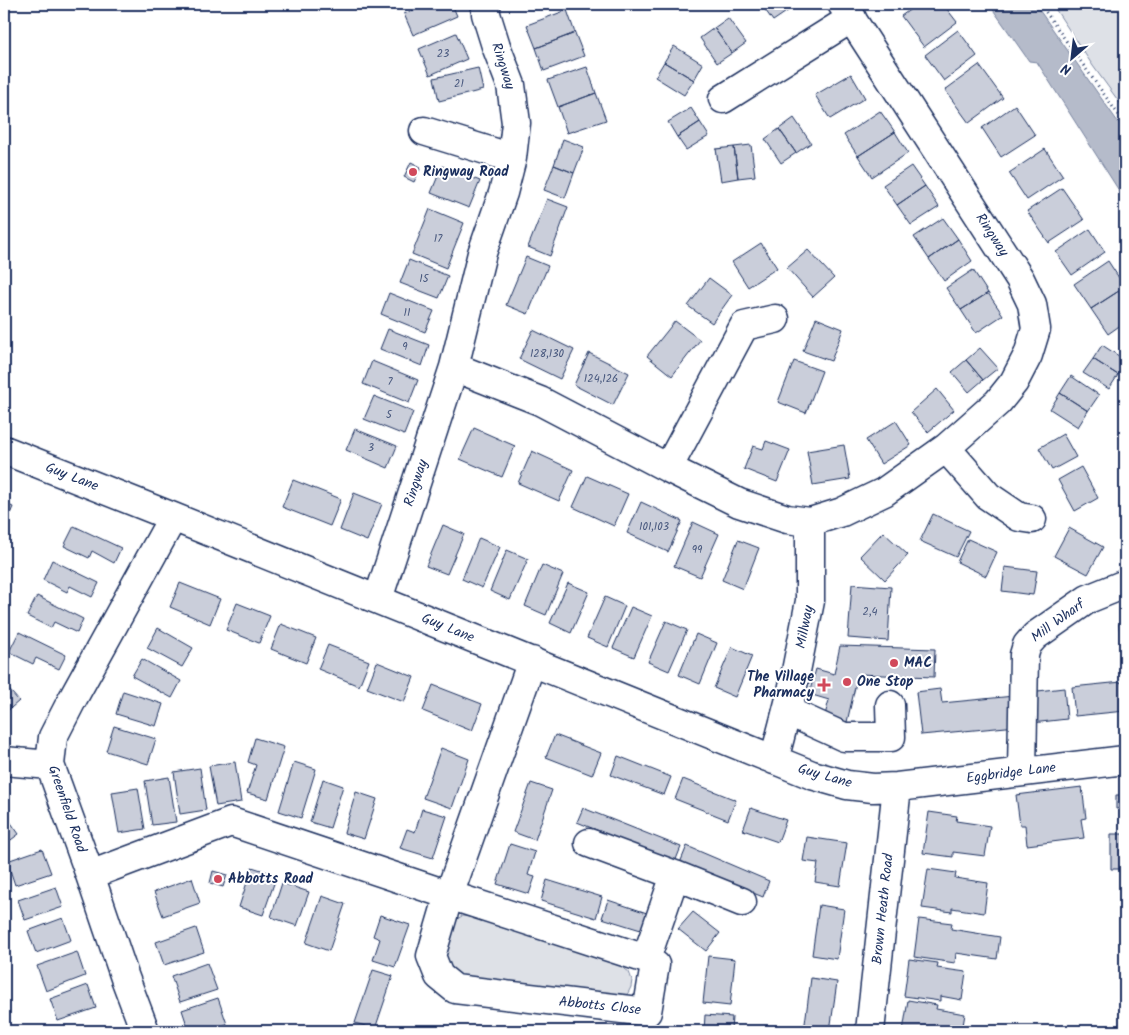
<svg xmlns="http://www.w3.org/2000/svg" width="1129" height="1035" viewBox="0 0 1129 1035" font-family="Kalam,sans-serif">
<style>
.green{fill:#dee1e7;stroke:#7c88a2}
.water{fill:#b5bbca;stroke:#77839f}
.building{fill:#caceda;stroke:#1b2f5e}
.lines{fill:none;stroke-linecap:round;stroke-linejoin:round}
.minor-casing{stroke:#1b2f5e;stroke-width:31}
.path{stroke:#1b2f5e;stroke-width:3;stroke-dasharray:1 4;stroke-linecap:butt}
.minor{stroke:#fff;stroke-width:28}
.poi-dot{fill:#d1495b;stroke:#fff;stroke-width:2}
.labels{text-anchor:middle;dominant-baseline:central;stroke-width:4;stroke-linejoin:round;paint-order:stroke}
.number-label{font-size:11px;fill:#47577d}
.street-label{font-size:14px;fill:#1b2f5e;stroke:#fff}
.poi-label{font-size:14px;font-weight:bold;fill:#1b2f5e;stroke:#fff;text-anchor:start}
</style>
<rect width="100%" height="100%" fill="#fff"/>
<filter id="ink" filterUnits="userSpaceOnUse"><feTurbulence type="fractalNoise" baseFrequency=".02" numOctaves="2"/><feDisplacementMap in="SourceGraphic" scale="10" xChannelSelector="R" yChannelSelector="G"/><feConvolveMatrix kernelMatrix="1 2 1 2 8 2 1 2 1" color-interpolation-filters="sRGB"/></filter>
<g filter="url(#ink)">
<path class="green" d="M1052 4H1125V110L1093 66Z
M462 916 476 918 621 966 629 972 632 980 631 987 627 995 618 1000 447 974 441 935 449 924Z"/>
<path class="water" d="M989 4H1035L1125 132V200L1037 62 1029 61Z"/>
<path class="building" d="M428 4H452L457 16 413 35 404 14Z
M761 4H798L773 21Z
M918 4H943L957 22 924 47 901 16Z
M567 10 575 33 536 48 527 25Z
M728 18 746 43 732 53 714 28Z
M714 28 732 53 717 63 700 38Z
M958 30 977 56 944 81 925 55Z
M456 33 467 59 430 75 419 49Z
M575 33 584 56 544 71 536 48Z
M674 46 703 64 694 80 664 62Z
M664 62 694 80 684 95 655 77Z
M979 65 1003 98 969 123 945 90Z
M587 67 596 93 558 107 548 80Z
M478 68 483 90 439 101 434 78Z
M851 74 865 98 830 119 815 95Z
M596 93 606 120 567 133 558 107Z
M1015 105 1035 135 1001 157 982 128Z
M691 108 700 122 677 137 668 122Z
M880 111 895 132 858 156 844 135Z
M794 118 811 143 796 153 779 129Z
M700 122 709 136 686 150 677 137Z
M779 129 796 153 781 163 765 139Z
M895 132 908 153 872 177 858 156Z
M563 139 584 147 574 173 554 165Z
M751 145 755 176 738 178 734 147Z
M734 147 738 178 721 181 716 149Z
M1045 149 1063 176 1027 200 1009 173Z
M411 162 421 167 414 182 404 177Z
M554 165 574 173 565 198 544 190Z
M442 166 480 181 469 208 431 193Z
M911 166 925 186 897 205 883 185Z
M925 186 939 207 911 225 897 205Z
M1062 188 1084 220 1049 243 1027 211Z
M547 199 568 207 550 256 528 247Z
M430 209 464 223 446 268 412 254Z
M943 218 958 239 929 259 914 237Z
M1090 229 1105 252 1072 275 1056 252Z
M958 239 972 261 944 281 929 259Z
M761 243 777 268 748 287 732 262Z
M808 250 834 278 813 297 787 268Z
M526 257 548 266 528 314 506 305Z
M409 260 448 276 439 298 400 283Z
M1108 261 1125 287 1091 309 1074 284Z
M973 270 988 293 961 310 946 288Z
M709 278 732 295 712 323 688 306Z
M1125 287V322L1108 334 1091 309Z
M389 293 434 311 425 332 381 314Z
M988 293 1003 315 976 333 961 310Z
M816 318 843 329 831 361 803 351Z
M675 321 700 340 672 376 647 356Z
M388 329 429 345 422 366 380 349Z
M533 330 574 350 560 379 519 359Z
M1102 345 1125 360V364L1118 375 1093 359Z
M980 348 998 368 983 380 966 360Z
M589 353 629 373 613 405 574 385Z
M1093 359 1118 375 1109 389 1083 373Z
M966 360 983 380 969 392 952 372Z
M372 361 418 380 409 403 363 384Z
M794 361 822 371 806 413 778 402Z
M1071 376 1099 395 1088 411 1060 393Z
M937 389 954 410 928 432 911 412Z
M1060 393 1088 411 1078 427 1050 409Z
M374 396 413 412 404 435 364 419Z
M896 421 911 445 881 464 866 440Z
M474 428 515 446 502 477 460 459Z
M355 429 397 446 388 468 346 450Z
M1063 434 1076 457 1052 470 1039 448Z
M766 441 790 450 777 482 744 469 753 446 763 449Z
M844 445 850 479 813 485 807 451Z
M532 451 573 470 559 501 518 483Z
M1081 467 1098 498 1075 511 1058 480Z
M587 476 628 494 614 526 573 507Z
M293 480 341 499 330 526 282 507Z
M354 493 382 504 367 541 340 530Z
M641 502 682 521 668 552 627 533Z
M4 503 13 507 4 528Z
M933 514 969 531 956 557 920 541Z
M693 522 719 534 700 577 674 566Z
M443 525 464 534 447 574 426 566Z
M74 526 121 548 114 563 92 551 89 558 64 546Z
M1069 528 1103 547 1088 574 1054 556Z
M883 532 908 555 885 580 860 556Z
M479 538 500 547 482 588 462 579Z
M968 539 997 552 986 576 957 562Z
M738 540 759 548 743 589 722 580Z
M507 550 528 559 510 600 490 591Z
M52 560 99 583 92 597 70 586 67 592 43 580Z
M542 565 563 574 546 615 525 606Z
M1005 567 1037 571 1033 595 1002 591Z
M180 583 220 599 210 624 170 607Z
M568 583 589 592 571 633 550 623Z
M852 584 891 587 888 641 848 638Z
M37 596 83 619 77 633 54 622 51 628 27 616Z
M605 597 625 606 608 647 587 638Z
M237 603 270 616 259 643 226 630Z
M631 607 652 616 634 657 613 648Z
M666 621 687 630 669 671 648 662Z
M281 624 316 638 306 663 271 649Z
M1119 624H1125V649H1121Z
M158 628 193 648 182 667 147 648Z
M19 632 66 655 59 669 36 658 33 664 9 652Z
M696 634 717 643 700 684 679 675Z
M328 645 369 661 359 686 318 669Z
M840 646 935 649 934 677 858 674 847 722 839 720 825 715 829 700 809 694 816 669 834 674Z
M732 647 752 656 735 697 714 688Z
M142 659 181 681 172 698 132 676Z
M377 662 414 677 404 702 367 688Z
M1122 682 1125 711 1075 716 1072 687Z
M4 684 19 701 4 714Z
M433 685 482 704 472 731 423 711Z
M1064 688 1067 719 1032 723 1029 692Z
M940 689 942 703 1014 696 1017 726 921 735 916 692Z
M123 691 163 704 156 726 116 714Z
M114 726 156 739 148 764 106 751Z
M555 735 601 753 592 775 546 757Z
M255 738 284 747 268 799 247 793 256 765 248 762Z
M441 748 469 759 452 808 423 798Z
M618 756 671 777 664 795 611 775Z
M235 762 241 802 216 806 209 766Z
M294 762 316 769 301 818 279 811Z
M200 768 206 810 180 814 174 772Z
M169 777 176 822 152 825 145 781Z
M323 779 343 786 330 828 310 822Z
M683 779 736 800 728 820 675 799Z
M531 783 552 790 535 840 513 832Z
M1082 787 1086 818 1081 819 1084 838 1027 845 1025 825H1020L1016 795Z
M138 788 145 829 119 833 112 792Z
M356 792 377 799 364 839 344 833Z
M1116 795H1125V808L1116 809Z
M583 808 681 847 675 862 577 822Z
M751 808 786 820 778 842 743 830Z
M422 809 447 816 433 858 400 848 407 829 415 832Z
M929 812 957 816 956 821 990 826 985 856 953 852V857L923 853Z
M4 813 19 834 4 845Z
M1111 834H1125V869H1111Z
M807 837 847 843 840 886 815 882 818 863 803 861Z
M510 844 535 852 528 875 535 877 529 894 497 884Z
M687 846 769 881 763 897 680 863Z
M42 849 51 873 15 885 7 861Z
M252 867 277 875 263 915 239 907Z
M928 869 956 873 955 878 988 883 984 913 952 908V912L922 908Z
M213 871 227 875 223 887 210 883Z
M192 878 200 903 163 916 154 892Z
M547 880 602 897 596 918 541 901Z
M282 883 309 892 297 926 271 917Z
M56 887 63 907 25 920 18 900Z
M322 896 345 904 329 951 306 943Z
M608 900 650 914 644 931 602 918Z
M819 905 844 909 837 959 812 955Z
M693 912 720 933 706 951 678 929Z
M380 915 410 925 395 967 373 960 380 939 373 936Z
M63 918 71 940 36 953 28 931Z
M919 919 952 923 951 929 1000 937 997 959 956 953 955 963 914 957Z
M196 928 204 952 164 965 156 942Z
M77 952 85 976 46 991 37 966Z
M708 956 735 959 730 1006 703 1003Z
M909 959 938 963 937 968 966 972 962 1000 940 996V1001L904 996Z
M207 963 217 990 180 1002 171 976Z
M373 970 393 976 375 1029 355 1023Z
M811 978 837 982 830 1031H804Z
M88 985 96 1008 58 1021 50 999Z
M218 998 227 1024 206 1031H189L182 1010Z
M908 1000 937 1005 936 1009 965 1014 962 1031H903Z
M705 1015 732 1017 731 1031H704Z"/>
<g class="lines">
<g class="minor-casing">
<path id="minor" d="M486 4V14L496 46 511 85 516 123 512 158 503 193 482 253 454 367 540 401 668 468 739 503 787 519 810 522 842 512 884 492 946 448 998 402 1014 382 1028 355 1036 329 1032 304 1020 279 842 4
M723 99 852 18
M424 131 512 158
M946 448 988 496 1019 517 1032 519
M4 450 173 517 812 775 847 785 873 788 897 787 1125 760
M668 468 744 326 775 319
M378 599 454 367
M787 711 844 737H891L890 705
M774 760 792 691 810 601V522
M4 761 50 765
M1022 772 1024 655 1027 645 1035 636 1088 599 1125 584
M589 843 675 875 742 902
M90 875 231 822 449 895 532 661
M449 895 646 959 655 965 647 1012 455 989 439 976 431 956Z
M646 959 675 875
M145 1031 125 978 90 875 50 765 53 737 72 700 173 517
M870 1031 897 787"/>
</g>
<path class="path" d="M1040 4 1125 124"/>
<use href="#minor" class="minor"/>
</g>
</g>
<g class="poi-dot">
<circle cx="413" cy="172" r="5"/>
<circle cx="894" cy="663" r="5"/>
<circle cx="847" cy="682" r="5"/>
<path d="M821.5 677.5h5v5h5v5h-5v5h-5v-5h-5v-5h5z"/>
<circle cx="218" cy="879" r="5"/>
</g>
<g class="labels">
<g class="number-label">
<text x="443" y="54">23</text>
<text x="459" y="84">21</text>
<text x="438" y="239">17</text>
<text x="424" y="279">15</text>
<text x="407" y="313">11</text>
<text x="405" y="347">9</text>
<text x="547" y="354">128,130</text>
<text x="601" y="379">124,126</text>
<text x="390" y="382">7</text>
<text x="389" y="415">5</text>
<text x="371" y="448">3</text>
<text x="654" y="527">101,103</text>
<text x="697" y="550">99</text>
<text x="870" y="612">2,4</text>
</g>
<g class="street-label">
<text transform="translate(503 66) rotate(72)">Ringway</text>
<text transform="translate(992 235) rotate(57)">Ringway</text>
<text transform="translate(72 477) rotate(21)">Guy Lane</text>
<text transform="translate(416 483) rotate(-72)">Ringway</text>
<text transform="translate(1058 621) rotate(-36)">Mill Wharf</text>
<text transform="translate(805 627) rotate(-79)">Millway</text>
<text transform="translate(448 628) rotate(22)">Guy Lane</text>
<text transform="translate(1011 773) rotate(-7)">Eggbridge Lane</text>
<text transform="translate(825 776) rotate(16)">Guy Lane</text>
<text transform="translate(67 809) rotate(71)">Greenfield Road</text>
<text transform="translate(883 909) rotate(-84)">Brown Heath Road</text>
<text transform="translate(600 1006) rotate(6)">Abbotts Close</text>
</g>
<g class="poi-label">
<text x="423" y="172">Ringway Road</text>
<text x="904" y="663">MAC</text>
<text x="814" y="677" text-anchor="end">The Village<tspan x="814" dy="16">Pharmacy</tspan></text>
<text x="857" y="682">One Stop</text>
<text x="228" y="879">Abbotts Road</text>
</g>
</g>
<rect width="1129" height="1035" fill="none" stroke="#fff" stroke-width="20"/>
<rect x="10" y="10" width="1109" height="1015" fill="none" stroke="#1b2f5e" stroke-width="2" filter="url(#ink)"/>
<g transform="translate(1072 58) rotate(208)" stroke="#ffffff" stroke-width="4" paint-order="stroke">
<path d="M0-4L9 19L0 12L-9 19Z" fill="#1b2f5e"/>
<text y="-8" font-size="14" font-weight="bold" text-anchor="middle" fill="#1b2f5e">N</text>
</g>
</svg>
